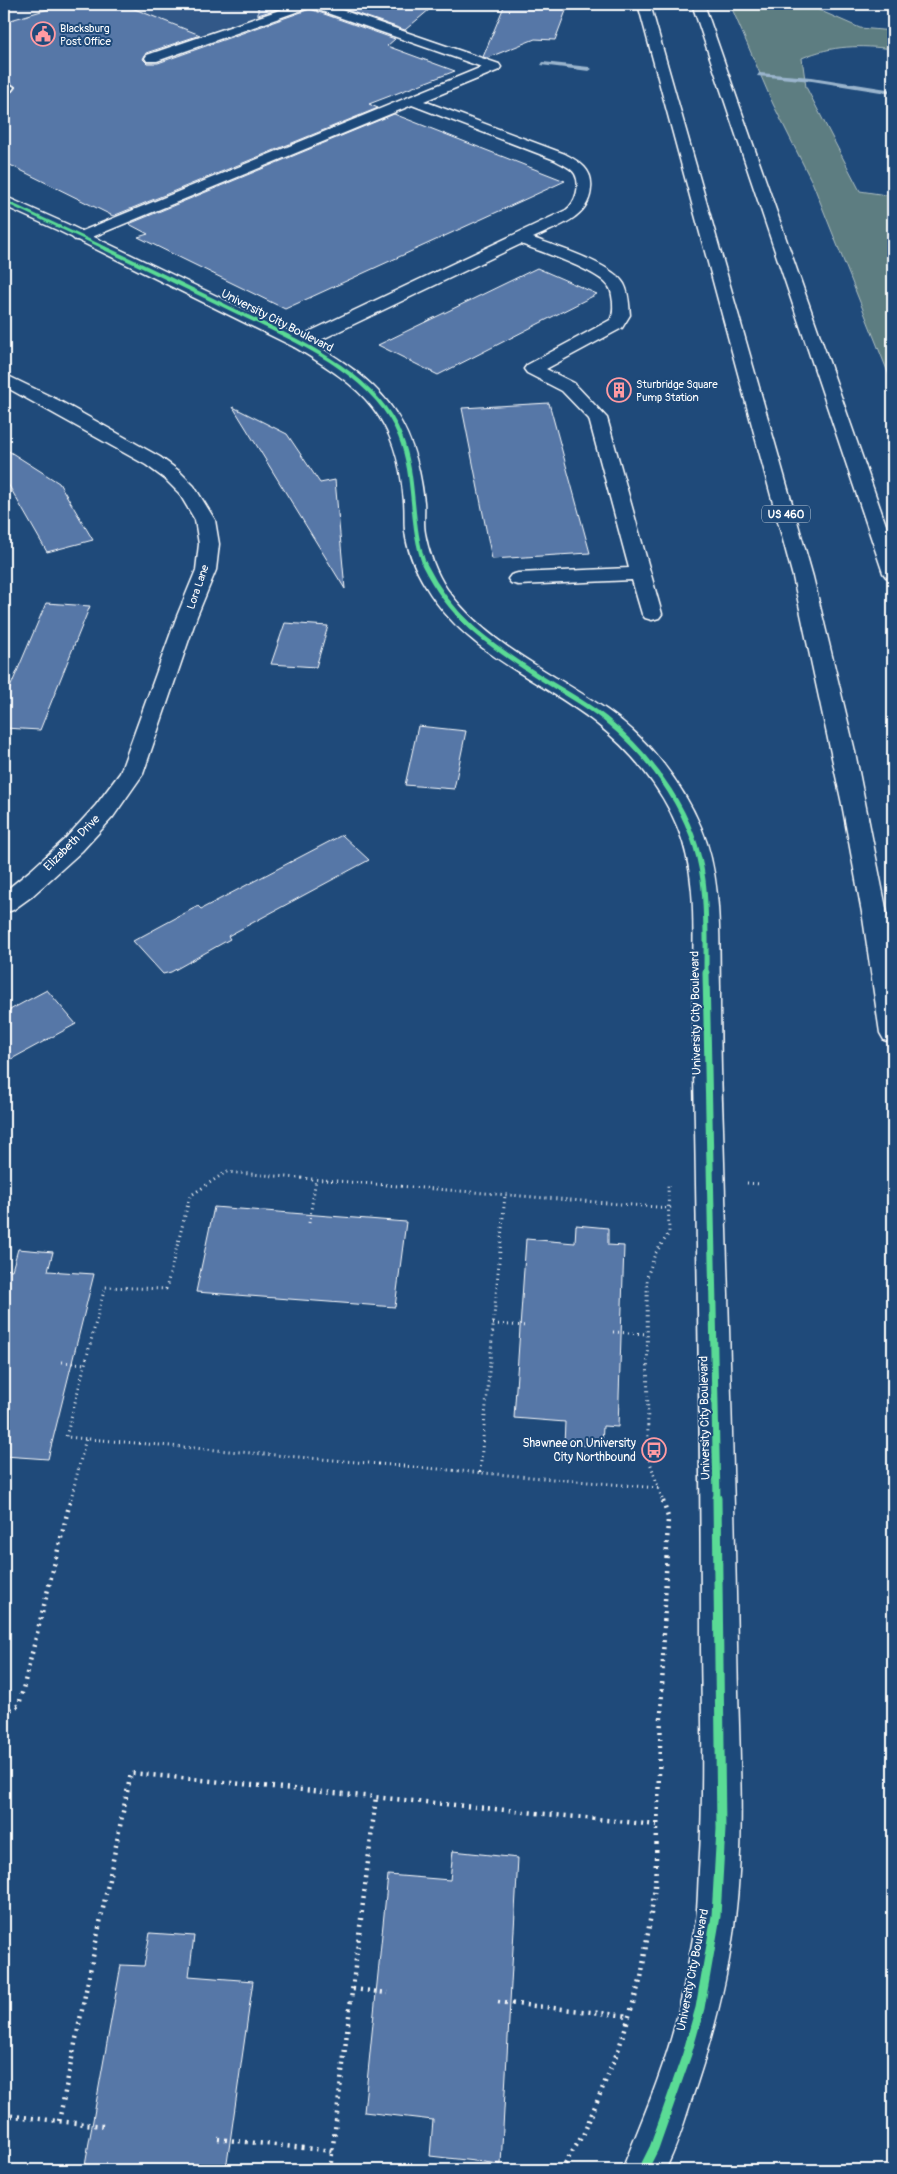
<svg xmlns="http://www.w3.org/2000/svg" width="897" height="2174" viewBox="0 0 897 2174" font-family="Pangolin,sans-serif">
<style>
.built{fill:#305888}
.green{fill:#5d7d81;stroke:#aebec0}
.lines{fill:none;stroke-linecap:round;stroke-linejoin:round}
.stream{fill:#9bb5cd;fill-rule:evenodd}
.building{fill:#5677a7;stroke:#fff}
.minor-casing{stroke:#fff;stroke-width:3}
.major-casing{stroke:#fff;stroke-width:3}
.highway-casing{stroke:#fff;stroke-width:3}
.path-far1{stroke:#fff;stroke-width:3;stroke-dasharray:1 4;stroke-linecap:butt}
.path{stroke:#fff;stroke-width:4.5;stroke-dasharray:2 5;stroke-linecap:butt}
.minor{fill:#1f4a7a;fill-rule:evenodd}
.major{fill:#1f4a7a;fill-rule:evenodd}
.highway{fill:#1f4a7a;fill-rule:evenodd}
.cycleway-far4-casing{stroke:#1f4a7a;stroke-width:5}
.cycleway-far3-casing{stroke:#1f4a7a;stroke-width:5.5}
.cycleway-far2-casing{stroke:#1f4a7a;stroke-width:8}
.cycleway-far1-casing{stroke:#1f4a7a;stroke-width:10}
.cycleway-casing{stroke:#1f4a7a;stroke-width:12}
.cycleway-far4{stroke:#5adb95;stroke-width:3}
.cycleway-far3{stroke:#5adb95;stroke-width:4}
.cycleway-far2{stroke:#5adb95;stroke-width:5}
.cycleway-far1{stroke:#5adb95;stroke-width:7}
.cycleway{stroke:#5adb95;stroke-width:9}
.labels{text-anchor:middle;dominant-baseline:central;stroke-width:4;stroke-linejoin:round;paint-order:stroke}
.far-poi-label{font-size:11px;fill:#fff;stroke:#1f4a7a;text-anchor:start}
.shield{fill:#1f4a7a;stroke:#bcc9d7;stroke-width:1}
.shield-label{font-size:11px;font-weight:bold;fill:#fff}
.far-street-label{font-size:11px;fill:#fff;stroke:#1f4a7a}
.street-label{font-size:12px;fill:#fff;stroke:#1f4a7a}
.poi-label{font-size:12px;fill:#fff;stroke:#1f4a7a;text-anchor:end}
</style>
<rect width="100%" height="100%" fill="#1f4a7a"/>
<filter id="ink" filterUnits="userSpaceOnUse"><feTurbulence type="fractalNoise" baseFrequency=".02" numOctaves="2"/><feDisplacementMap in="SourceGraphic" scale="10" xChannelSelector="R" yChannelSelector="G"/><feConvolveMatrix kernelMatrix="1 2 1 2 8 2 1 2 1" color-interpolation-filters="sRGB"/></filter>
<g filter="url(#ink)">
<path class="built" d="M4 4H291L4 101Z"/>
<path class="green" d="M730 4H805L860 28 893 31V49C861 45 832 45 802 58L806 87 860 191 893 196V385L813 184 773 104Z"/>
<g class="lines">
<path class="stream" d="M543 62 589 67 592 69 589 71 541 65Z
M759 73 812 77 893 90V94L812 81 757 76Z"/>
</g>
<path class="building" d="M65 4H122L200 35 146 53 143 59 147 63H158L310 9 395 39 387 46 455 71 369 104 378 108 113 216 4 162V94L12 92 16 87 8 81 4 82V22Z
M258 4H292L258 15Z
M329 4H436L405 30Z
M505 4 567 8 555 40 535 39 487 58 483 57Z
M394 114 565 181 285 309 138 237 148 234 129 224Z
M537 268 597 294 438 375 378 345Z
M549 403 590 553 492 559 462 408Z
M233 407 287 434 320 483 335 480 345 589Z
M4 448 59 483 93 540 47 552 4 477Z
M46 603 90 606 40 730 4 728V702Z
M285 623 328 626 316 667 271 664Z
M418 726 466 731 454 789 405 785Z
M342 835 369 860 228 936 230 939 171 972 163 974 133 941 198 906 201 909Z
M47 990 76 1024 4 1063V1013Z
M214 1207 406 1222 395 1307 196 1292Z
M576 1225 608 1228V1245L624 1246 618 1427 603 1426 602 1447 564 1444 565 1422 514 1418 526 1239 575 1243Z
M18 1249 53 1252 48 1271 94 1274 48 1459 4 1456V1269L12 1270Z
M453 1851 518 1858 501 2164 430 2156 433 2120 364 2112 388 1875 450 1880Z
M150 1933 194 1936 189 1976 253 1981 226 2170H84L121 1965 144 1966Z"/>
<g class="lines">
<g class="minor-casing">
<path id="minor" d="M297 4H324L499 64 501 67 499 70 424 101 565 154C580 162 593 170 591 188 590 218 556 227 533 238 555 246 613 264 624 284 629 293 629 305 630 315L622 328 546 369 574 383 607 418 662 614 659 618 652 620 645 618 642 614 632 580 518 585 511 583 508 579 511 575 518 573 629 568 589 419 562 391 527 373 524 369 527 365 610 320C614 314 613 309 613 302 612 297 612 291 609 287 600 271 539 251 521 244L306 347H294L291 343 294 339 566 210C576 203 581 185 575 174 571 167 561 164 555 160L412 105 85 240H75L72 237 75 234 482 67 310 7 157 61H147L145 58 147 55Z
M7 83 14 87 12 90 4 92V84Z
M4 374 58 400 160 457 179 471 194 486 215 520 219 544 216 570 197 616 143 774 113 817 82 851 31 897 13 910 4 913V892L31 870 65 839 96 805 120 773 177 616 196 570 199 544 195 520 179 493 165 479 146 465 4 386Z"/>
</g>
<g class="major-casing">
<path id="major" d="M4 196 67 224 306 339C379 381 415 415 424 502 425 512 423 523 425 533 428 551 436 573 447 589 487 645 552 672 607 710 647 737 682 783 701 827 722 877 719 934 720 987 720 1034 721 1081 723 1129 728 1301 734 1472 737 1645 738 1735 746 1828 735 1918 728 1982 711 2043 690 2104 683 2126 676 2149 665 2170H622C643 2118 666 2065 679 2009 686 1980 691 1950 696 1920 698 1904 698 1887 699 1870 704 1797 702 1723 701 1649 701 1475 698 1300 695 1126 694 1079 693 1032 693 985 693 933 698 875 677 826 661 787 630 750 597 724 539 678 466 654 426 587 416 571 407 550 405 531 404 521 405 511 404 501 397 416 364 388 294 347L57 230 4 206Z"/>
</g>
<g class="highway-casing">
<path id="highway" d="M638 4H650L813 577 854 747 888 918 893 950V1043L884 1040 880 1033 863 918 842 804 793 577Z
M692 4H704L893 545V579L886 577 883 573Z"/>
</g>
<path class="path-far1" d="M747 1183 760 1184
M309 1223 316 1179
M493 1324 528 1326
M613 1332 647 1334
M62 1362 85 1364
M480 1472 505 1195
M658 1488 66 1437 105 1287 166 1289 190 1196 226 1172 669 1208 674 1205
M71 1499 86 1438
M662 1499 648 1456 647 1277 655 1254 669 1233 668 1183"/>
<path class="path" d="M4 1713 19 1705 71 1498
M353 1989 388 1993
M498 2002 629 2016
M4 2115 103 2126
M59 2121 131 1773 657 1825
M218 2139 333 2151
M330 2170 376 1797
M561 2170 584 2133 619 2048 641 1978 655 1888 668 1517 662 1498"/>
<use href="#minor" class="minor"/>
<use href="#major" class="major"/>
<use href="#highway" class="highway"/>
<g class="cycleway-far4-casing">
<path id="cycleway-far4" d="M4 201 105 248"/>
</g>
<g class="cycleway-far3-casing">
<path id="cycleway-far3" d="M102 247C143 266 184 286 225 306 285 336 374 369 400 436 417 478 409 524 425 566"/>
</g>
<g class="cycleway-far2-casing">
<path id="cycleway-far2" d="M424 564C451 618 486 642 535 674 558 689 584 702 605 719 654 759 695 816 703 880 707 911 706 943 706 974"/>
</g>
<g class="cycleway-far1-casing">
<path id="cycleway-far1" d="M706 973 717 1499"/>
</g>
<g class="cycleway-casing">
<path id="cycleway" d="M643 2170 654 2148 687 2054 700 2008 716 1916 721 1829 717 1498"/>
</g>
<use href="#cycleway-far4" class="cycleway-far4"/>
<use href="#cycleway-far3" class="cycleway-far3"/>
<use href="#cycleway-far2" class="cycleway-far2"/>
<use href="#cycleway-far1" class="cycleway-far1"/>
<use href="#cycleway" class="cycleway"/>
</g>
</g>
<defs>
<g id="civic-ring" transform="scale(1.25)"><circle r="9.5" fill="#1f4a7a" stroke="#ff9aa2" stroke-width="1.5"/><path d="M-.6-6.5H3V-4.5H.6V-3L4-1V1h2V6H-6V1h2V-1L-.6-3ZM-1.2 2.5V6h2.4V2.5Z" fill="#ff9aa2"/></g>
<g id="building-ring" transform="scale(1.25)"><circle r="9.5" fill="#1f4a7a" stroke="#ff9aa2" stroke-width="1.5"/><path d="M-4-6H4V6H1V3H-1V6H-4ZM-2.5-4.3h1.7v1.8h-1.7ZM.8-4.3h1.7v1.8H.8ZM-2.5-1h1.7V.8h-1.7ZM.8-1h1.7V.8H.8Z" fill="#ff9aa2"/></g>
<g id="bus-ring" transform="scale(1.25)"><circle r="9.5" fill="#1f4a7a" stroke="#ff9aa2" stroke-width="1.5"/><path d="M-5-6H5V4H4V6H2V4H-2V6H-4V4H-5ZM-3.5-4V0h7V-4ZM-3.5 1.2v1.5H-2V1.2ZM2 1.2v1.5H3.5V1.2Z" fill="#ff9aa2"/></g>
</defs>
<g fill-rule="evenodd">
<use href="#civic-ring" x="43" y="34"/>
<use href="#building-ring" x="619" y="390"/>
<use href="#bus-ring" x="654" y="1450"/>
</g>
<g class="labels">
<g class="far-poi-label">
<text x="60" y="28">Blacksburg<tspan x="60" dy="13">Post Office</tspan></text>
<text x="636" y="384">Sturbridge Square<tspan x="636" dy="13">Pump Station</tspan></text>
</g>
<rect class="shield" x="762" y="505.5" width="48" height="17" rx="4"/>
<g class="shield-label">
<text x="786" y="514">US 460</text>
</g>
<g class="far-street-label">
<text transform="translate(198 587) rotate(-71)">Lora Lane</text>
</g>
<g class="street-label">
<text transform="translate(277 321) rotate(27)">University City Boulevard</text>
<text transform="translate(72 843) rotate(-45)">Elizabeth Drive</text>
<text transform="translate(696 1013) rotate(-91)">University City Boulevard</text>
<text transform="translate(705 1418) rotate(-91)">University City Boulevard</text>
<text transform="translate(693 1970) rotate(-79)">University City Boulevard</text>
</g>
<g class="poi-label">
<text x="636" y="1443">Shawnee on University<tspan x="636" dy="14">City Northbound</tspan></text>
</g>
</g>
<rect width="897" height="2174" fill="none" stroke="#1f4a7a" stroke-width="20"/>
<rect x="10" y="10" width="877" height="2154" fill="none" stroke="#fff" stroke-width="2" filter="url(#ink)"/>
</svg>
